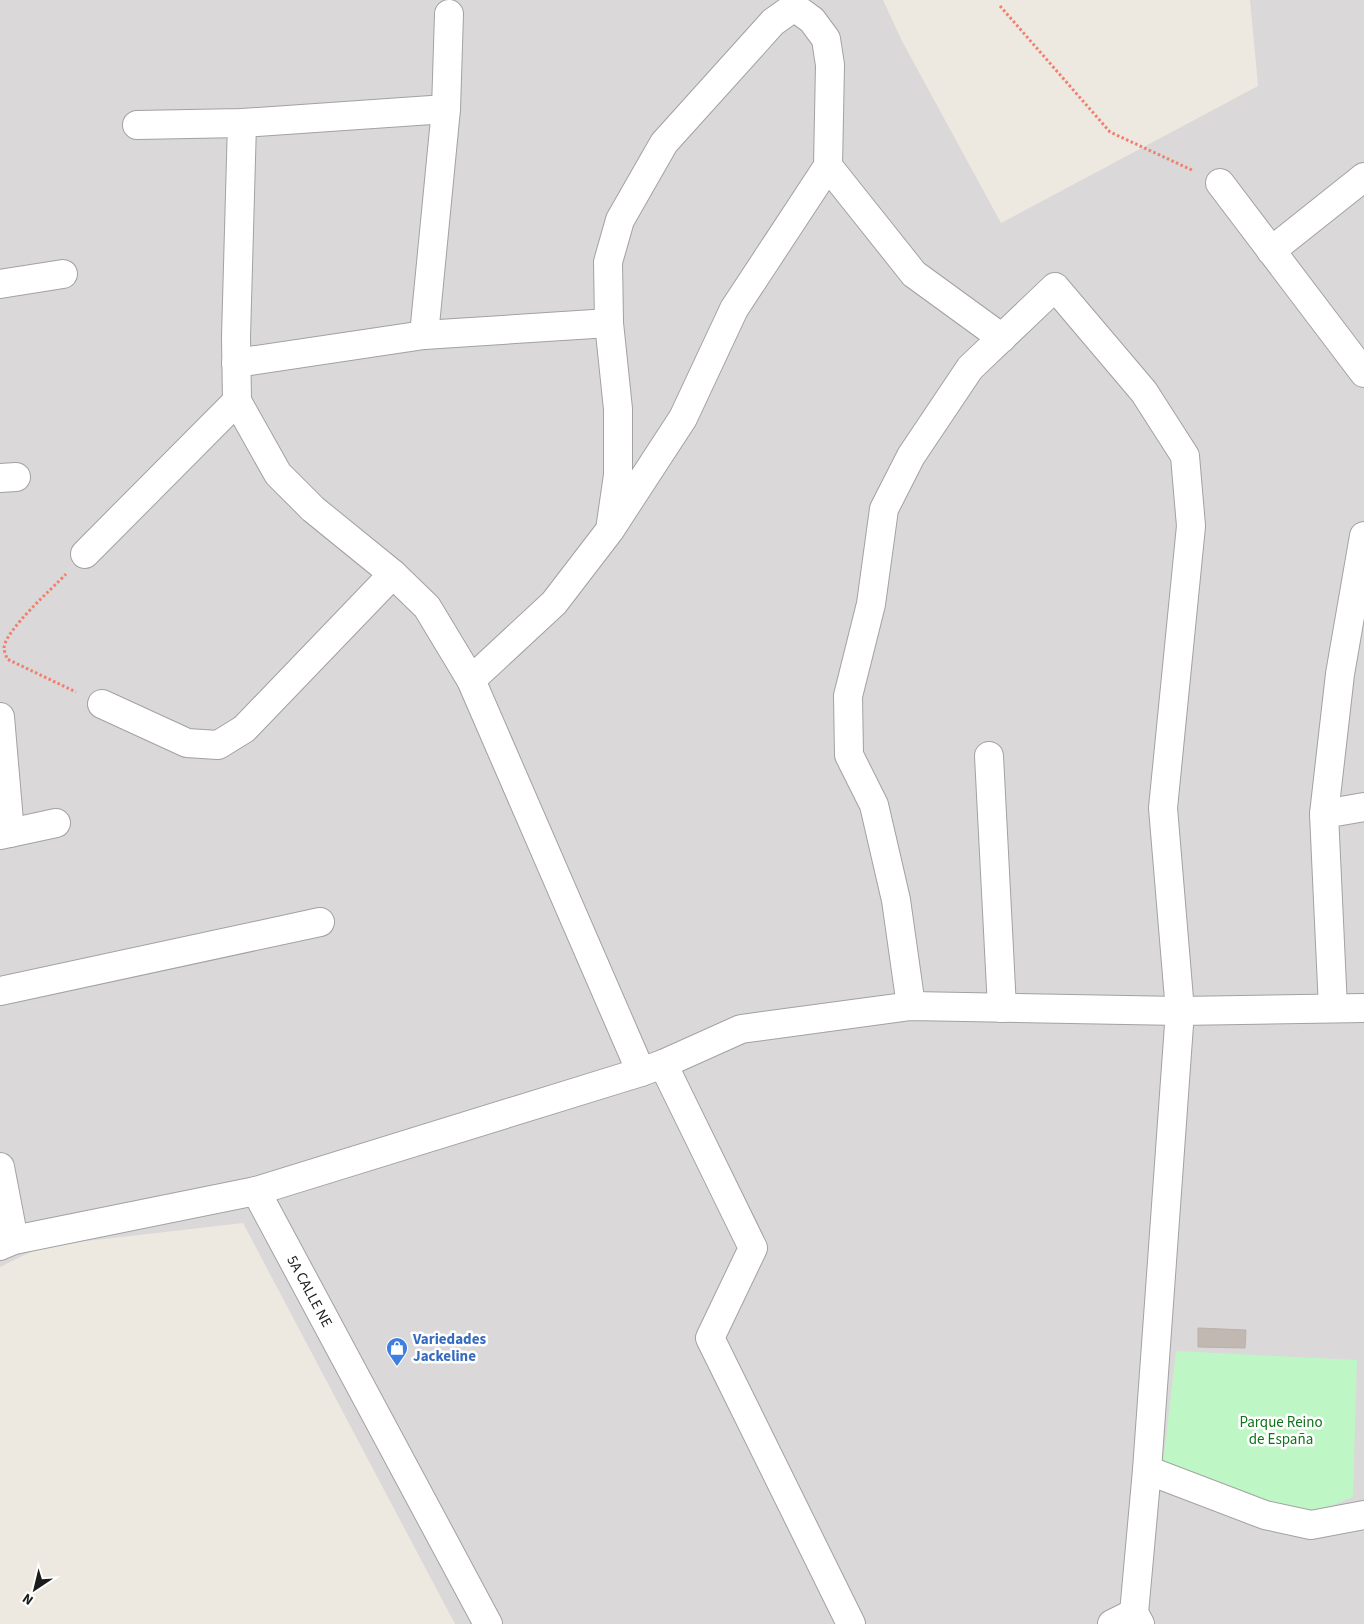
<svg xmlns="http://www.w3.org/2000/svg" width="1364" height="1624" viewBox="0 0 1364 1624" font-family="'Source Sans 3',sans-serif">
<style>
.residential{fill:#dad8d8}
.park{fill:#bff6c5}
.building{fill:#c1b8b1;stroke:#bdb0a5}
.lines{fill:none;stroke-linecap:round;stroke-linejoin:round}
.minor-casing{stroke:#a2a2a2;stroke-width:30}
.path{stroke:#f27f6d;stroke-width:3;stroke-dasharray:2.5 2.5;stroke-linecap:butt}
.minor{stroke:#fff;stroke-width:28}
.labels{text-anchor:middle;dominant-baseline:central;stroke-width:5;stroke-linejoin:round;paint-order:stroke}
.street-label{font-size:15px;fill:#1b1b1b;stroke:#fff}
.shop-label{font-size:15px;font-weight:bold;fill:#366cbe;stroke:#fff;text-anchor:start}
.park-label{font-size:15px;fill:#10731c;stroke:#fff}
</style>
<rect width="100%" height="100%" fill="#ede9e1"/>
<path class="residential" d="M0 0H883L902 41 1001 223 1258 86 1250 0H1364V1624H455L243 1223 43 1246 0 1267Z"/>
<path class="park" d="M1176 1351 1357 1360 1353 1497 1307 1515 1269 1504 1163 1465Z"/>
<path class="building" d="M1198 1328 1246 1330 1245 1348 1198 1347Z"/>
<g class="lines">
<g class="minor-casing">
<g id="minor">
<path d="M242 123 236 337 237 401 278 474 313 509 393 574 427 607 471 680 641 1072"/>
<path d="M137 125 242 123 446 109"/>
<path d="M828 166 914 274 1002 338"/>
<path d="M1220 183 1364 373"/>
<path d="M1271 251 1364 177"/>
<path d="M0 284 63 274"/>
<path d="M424 335 446 109 449 14"/>
<path d="M236 363 424 335 609 323"/>
<path d="M0 478 16 477"/>
<path d="M85 554 237 401"/>
<path d="M471 680 554 603 610 530 683 418 734 309 828 166 830 65 826 39 812 20 794 7 773 22 664 143 620 220 608 262 609 323 618 409V475L610 530"/>
<path d="M102 704 187 743 218 745 244 729 393 574"/>
<path d="M0 717 10 833"/>
<path d="M989 756 1002 1008"/>
<path d="M1324 814 1364 807"/>
<path d="M0 835 56 823"/>
<path d="M0 991 320 922"/>
<path d="M911 1006 896 900 874 805 849 755 848 696 871 604 884 509 911 456 970 368 1055 287 1144 392 1185 456 1191 526 1163 808 1180 1011 1147 1470 1134 1613 1140 1624"/>
<path d="M1333 1008 1324 814 1340 674 1364 536"/>
<path d="M663 1064 753 1248 710 1338 851 1624"/>
<path d="M0 1167 14 1240"/>
<path d="M256 1191 641 1072 663 1064 741 1029 911 1006 1180 1011 1364 1008"/>
<path id="s1" d="M0 1246 14 1240 256 1191 488 1624"/>
<path d="M1147 1470 1265 1515 1311 1525 1364 1515"/>
<path d="M1112 1624 1134 1613"/>
</g>
</g>
<path class="path" d="M1000 6 1110 132 1194 171
M66 574C53 588 5 630 4 648 4 651 6 655 7 659L76 692"/>
<use href="#minor" class="minor"/>
</g>
<defs>
<g id="shop-pin" transform="scale(1.125)"><path d="M0 17L-7.5 6A9.5 9.5 0 1 1 7.5 6Z" fill="#3f7fe0" stroke="#fff"/><path d="M-5-2.5h2.3a2.7 3.5 0 0 1 5.4 0H5L5.5 6h-11ZM-1.5-2.5h3a1.5 2.3 0 0 0-3 0Z" fill="#fff"/></g>
</defs>
<g fill-rule="evenodd">
<use href="#shop-pin" x="397" y="1348"/>
</g>
<g class="labels">
<g class="street-label">
<text stroke="none"><textPath href="#s1" startOffset="376">5A CALLE NE</textPath></text>
</g>
<g class="shop-label">
<text x="413" y="1339">Variedades<tspan x="413" dy="17">Jackeline</tspan></text>
</g>
<g class="park-label">
<text x="1281" y="1422">Parque Reino<tspan x="1281" dy="17">de España</tspan></text>
</g>
</g>
<g transform="translate(35 1589) rotate(215)" stroke="#ffffff" stroke-width="4" paint-order="stroke">
<path d="M0-4L9 19L0 12L-9 19Z" fill="#1b1b1b"/>
<text y="-8" font-size="14" font-weight="bold" text-anchor="middle" fill="#1b1b1b">N</text>
</g>
</svg>
